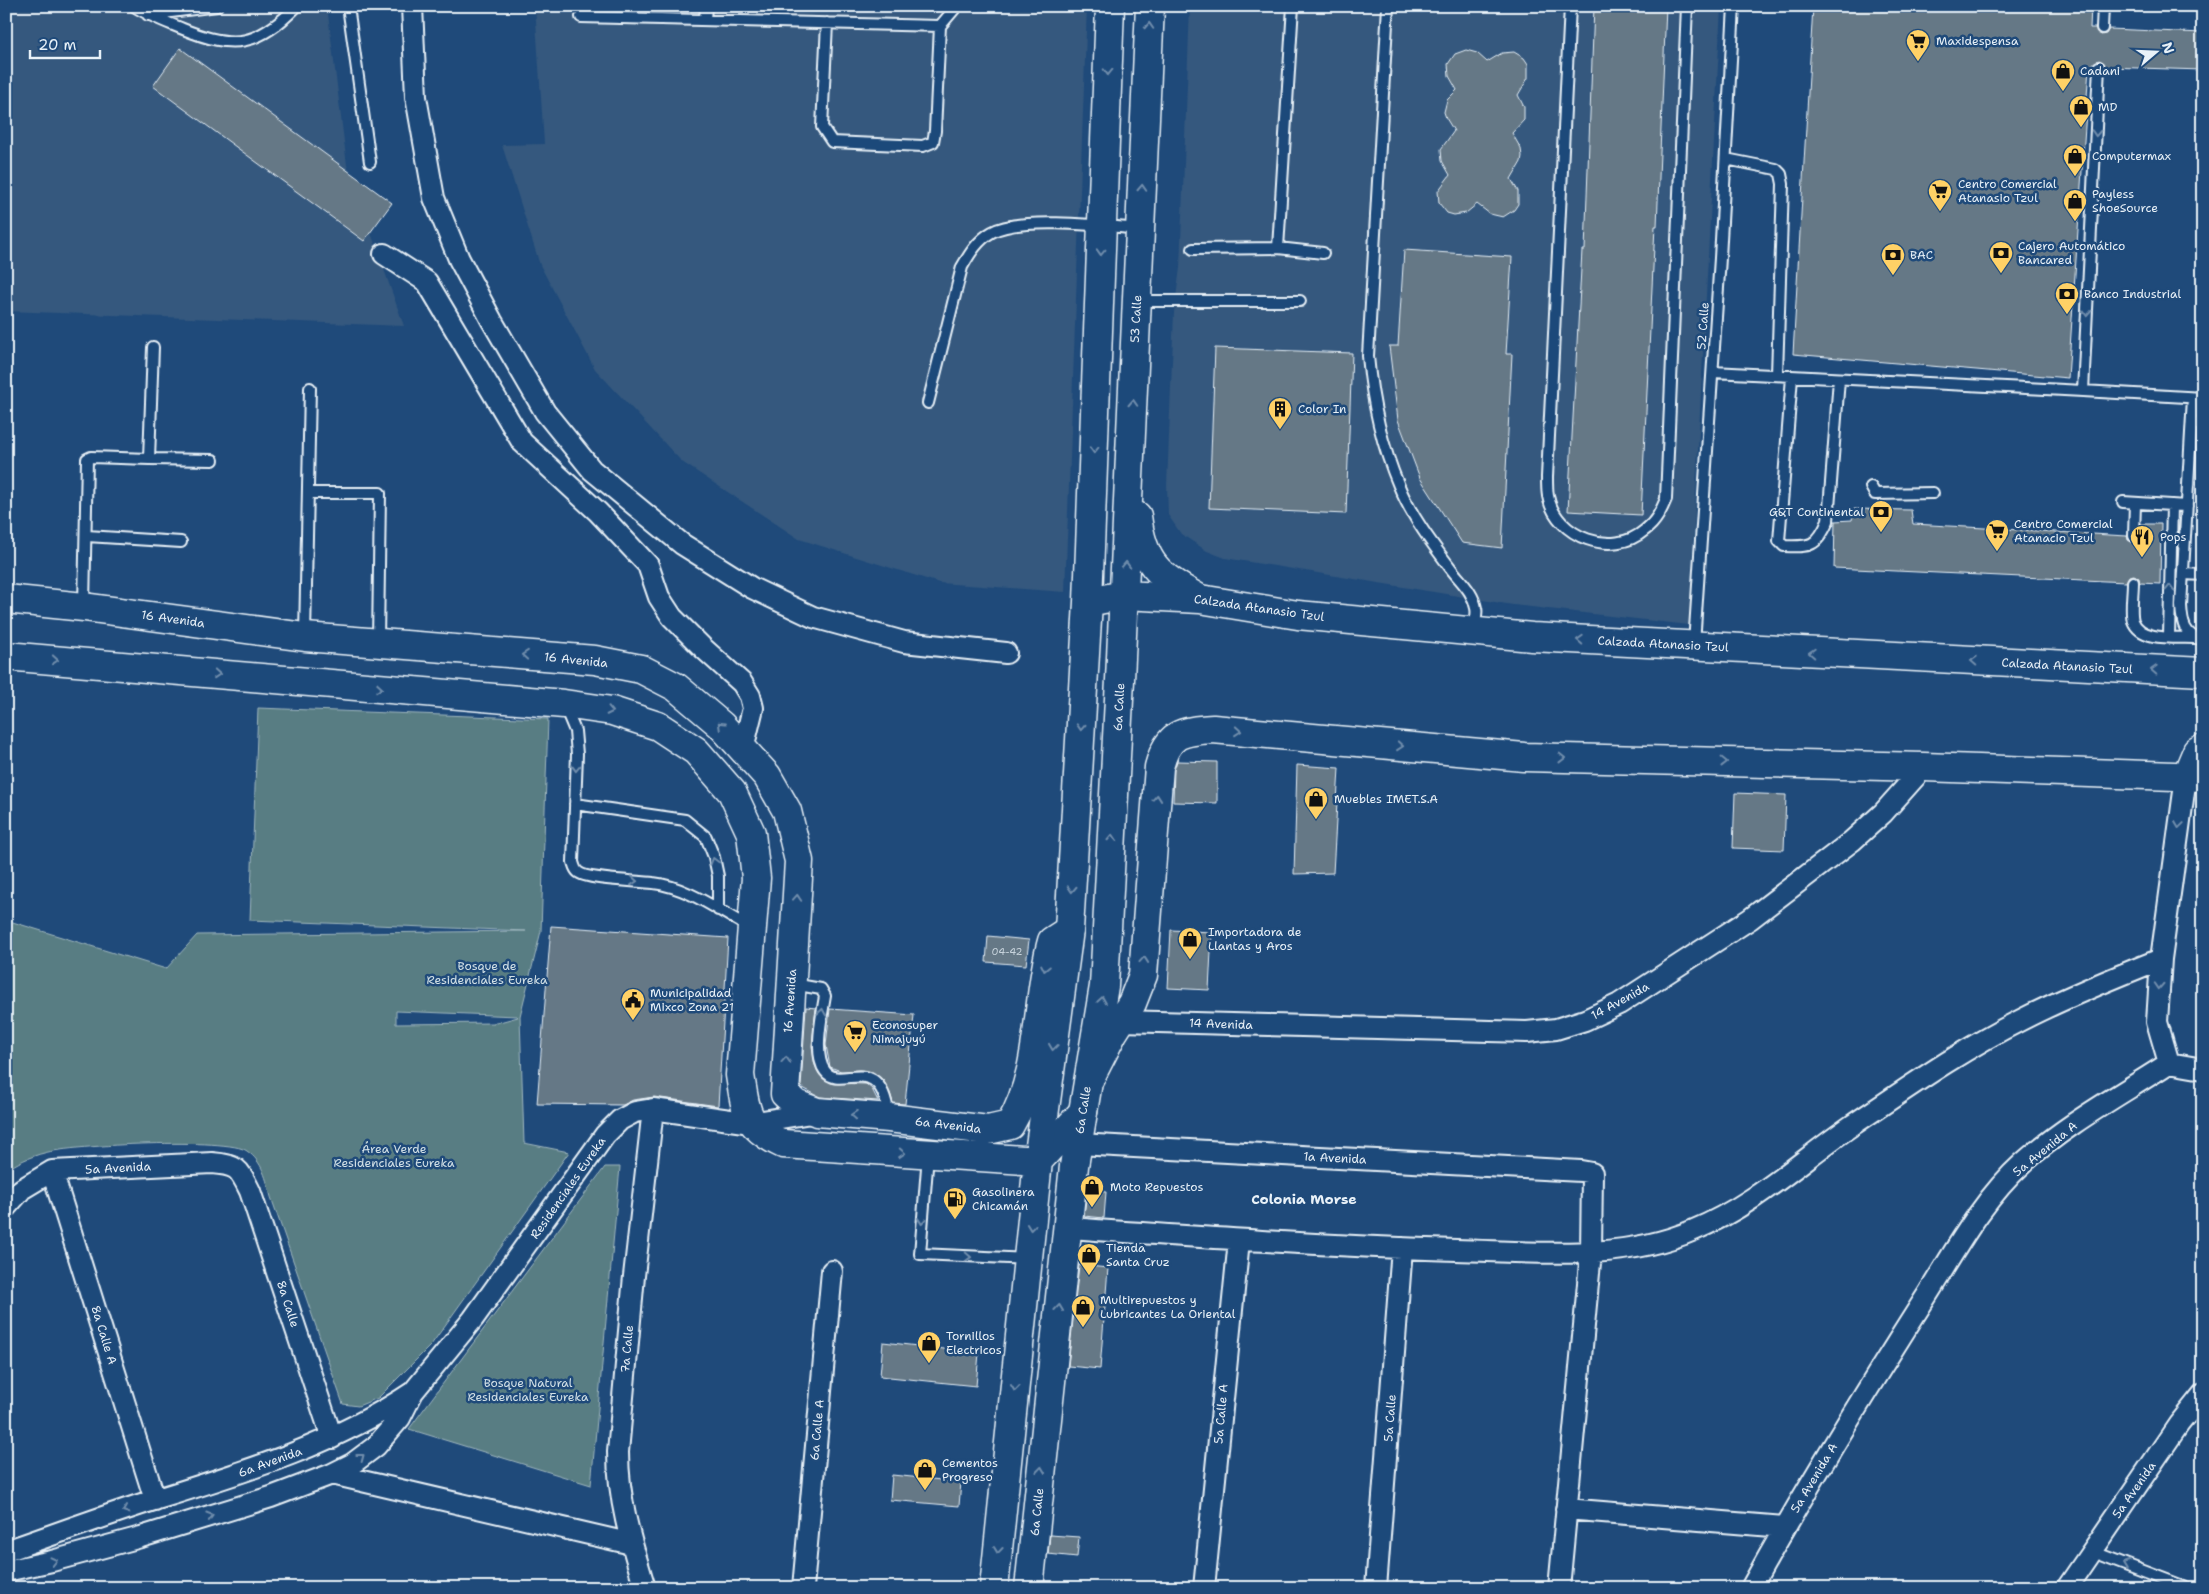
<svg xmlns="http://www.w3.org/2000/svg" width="2209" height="1594" viewBox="0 0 2209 1594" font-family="'Shantell Sans',sans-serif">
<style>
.built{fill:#34587e}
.green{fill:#587d83;stroke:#a0b7be;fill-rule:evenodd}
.building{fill:#657886;stroke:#e8f1f8}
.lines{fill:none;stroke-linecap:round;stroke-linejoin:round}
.lane-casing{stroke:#e8f1f8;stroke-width:14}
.street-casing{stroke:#e8f1f8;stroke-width:24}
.secondary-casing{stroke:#e8f1f8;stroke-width:31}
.primary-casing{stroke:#e8f1f8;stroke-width:31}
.lane{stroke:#1f4a7a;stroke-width:10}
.street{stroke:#1f4a7a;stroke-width:20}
.secondary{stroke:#1f4a7a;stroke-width:28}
.primary{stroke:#1f4a7a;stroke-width:28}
.oneway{stroke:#6f8dac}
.labels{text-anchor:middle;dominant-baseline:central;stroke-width:5;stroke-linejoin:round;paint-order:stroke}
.number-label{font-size:10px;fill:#c7d3dc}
.poi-label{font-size:12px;fill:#e8f1f8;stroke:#1f4a7a;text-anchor:start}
.street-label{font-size:12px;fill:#e8f1f8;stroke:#1f4a7a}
.park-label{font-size:12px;fill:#d2e0e6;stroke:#1f4a7a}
.neighbourhood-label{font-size:14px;font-weight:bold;fill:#e8f1f8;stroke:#1f4a7a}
</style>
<rect width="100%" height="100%" fill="#1f4a7a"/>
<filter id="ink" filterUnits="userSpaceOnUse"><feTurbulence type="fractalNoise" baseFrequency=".02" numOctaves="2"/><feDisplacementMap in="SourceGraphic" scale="10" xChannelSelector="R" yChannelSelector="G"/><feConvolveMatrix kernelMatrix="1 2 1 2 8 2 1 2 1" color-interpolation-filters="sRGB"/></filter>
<g filter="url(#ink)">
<path class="built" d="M6 6H327L347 165 404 326 6 311Z
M535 6H1087L1065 592 939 583 799 539 682 462 595 369 540 265 502 145 544 144Z
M1190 6H1721L1689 625 1513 605 1225 558 1207 551 1181 534 1168 515 1167 485 1174 312 1180 268Z"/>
<path class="green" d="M258 708 548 719 541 931 520 1016 524 1143 569 1152 431 1345 378 1398 358 1406 343 1404 271 1197C266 1179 263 1162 247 1151 229 1137 71 1145 44 1153 32 1156 15 1163 6 1171V920L166 969 197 935 526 931 250 920ZM396 1011 517 1016 518 1017 496 1023 396 1024Z
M605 1167H620L591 1485 409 1429Z"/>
<path class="building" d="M1594 6H1666L1657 226H1655L1641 515 1568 511 1582 250H1585Z
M1813 6H2091L2090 28H2095L2101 35 2106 34 2109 29 2203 33V70L2106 67 2103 62 2099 60 2094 63 2092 67H2089L2068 378 1793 354Z
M180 48 392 203 364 241 153 86Z
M1466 50 1477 53 1487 62 1502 53 1514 52 1524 58 1528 64V78L1518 95 1524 107V120L1512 133 1521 149 1522 156 1521 162 1511 179 1518 191V204L1514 210 1503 217 1490 214 1477 204 1466 213 1454 215 1447 213 1439 203 1438 191 1450 175 1442 161 1441 149 1454 131 1446 118 1444 112 1447 100 1457 90 1449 76 1448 64 1455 54Z
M1404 250 1512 257 1506 354H1512L1502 548 1462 543 1420 478 1398 420 1389 346H1398Z
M1215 348 1352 353 1346 514 1209 508Z
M1854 509 1911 510 1913 524 2127 536 2128 540 2133 543 2140 539 2141 524H2161L2160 584 2140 583 2139 578 2134 575 2129 576 2126 582 1834 568 1835 521 1852 520Z
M1177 761 1217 762V803L1173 802 1174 770Z
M1297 765 1339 768 1333 873 1294 874Z
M1735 793 1786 795 1784 850 1733 848Z
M551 926 728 938 718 1106 654 1097 633 1100 623 1105 537 1104Z
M1171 930 1212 932 1209 990 1168 988Z
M988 936 1029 940 1026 965 986 962Z
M806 1007 816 1008 812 1046 815 1065 819 1074 831 1083 866 1084 872 1089 878 1101 820 1097 801 1087Z
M830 1009 914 1015 905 1104 893 1103 890 1093 883 1080 873 1072 859 1070 841 1071 830 1067 826 1045Z
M1087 1191 1106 1192 1104 1218 1084 1216Z
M1079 1265 1108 1268 1100 1369 1068 1366Z
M883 1342 979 1353 976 1386 880 1376Z
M892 1475 961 1482 959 1506 890 1500Z
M1050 1535 1079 1537 1077 1557 1048 1554Z"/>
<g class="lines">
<g class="lane-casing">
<path id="lane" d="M134 6C149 16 166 22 183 29 234 50 258 46 297 6
M348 6 370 162
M1293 6 1278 248 1323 253
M1388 6 1368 356C1372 401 1381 444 1399 486 1411 516 1433 545 1452 570 1462 583 1473 592 1476 608 1478 615 1474 624 1473 631
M1570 6 1547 477C1547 483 1547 490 1548 496 1556 538 1613 558 1645 530 1656 522 1661 511 1666 499L1687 6
M148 15 217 6
M581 17 940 26 957 6
M705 20 706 6
M827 23 822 127 832 142 923 146 933 142 935 131 940 26
M2102 28 2103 6
M2099 67 2083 391 2203 398
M1726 159 1776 169 1781 174 1783 184 1777 375
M1193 249 1278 248
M1138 301H1300
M1713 372 2083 391
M1792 377 1779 541 1784 546C1810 547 1817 547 1828 521L1839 379
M2193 398 2181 606C2182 623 2184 636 2203 640
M928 403 962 267C970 253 978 240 992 232 1019 216 1107 226 1140 229
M2192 424H2203
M149 459 213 460
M1871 487 1875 494 1933 493
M308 493H380L378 642
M2123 502 2187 506
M87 536 181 542
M2134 536 2135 503
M2184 574 2203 575
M2133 582C2133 594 2130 611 2133 621 2141 642 2176 637 2194 638
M84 605 87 459 91 457 149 459 153 347
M305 636 310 388
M2169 636 2172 505
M1694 644 1720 258 1734 6
M565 707 575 731 577 754 573 862C574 865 575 870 578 872 586 880 640 881 653 883 689 887 720 912 751 928
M575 804 685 820 706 837 714 857 718 876V910
M793 984 821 989 825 996C822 1015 813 1055 825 1071 841 1093 880 1048 889 1117
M928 1155 920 1254 1027 1259
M2091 1551 2188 1588"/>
</g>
<g class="street-casing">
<path id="street" d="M412 6 416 97 434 198 459 259 492 321 545 412 592 470 682 544 752 588 813 617 904 642 1006 653
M384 254 427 282 522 442 598 512 648 565 659 597 672 617 703 648 742 683 750 696 753 708 743 749
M1121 1021 1527 1032 1556 1029 1585 1020 1619 1004 1750 919 1852 841 1883 813 1924 767
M2169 1063 2157 1022 2161 959 2186 777
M2169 1063 2203 1069
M1078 1144 1581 1171 1592 1173 1591 1252 1559 1588
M52 1171 155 1500
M6 1207 22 1189 52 1171 212 1163C238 1165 239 1169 250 1191L332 1438
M1068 1228C1197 1237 1326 1246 1456 1250 1535 1252 1620 1262 1694 1230 1753 1206 1799 1162 1851 1126 1906 1089 1961 1050 2021 1020 2066 997 2113 978 2161 959
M332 1474 632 1544
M1566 1509 1784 1527
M6 1551C55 1534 104 1516 154 1500 244 1472 334 1445 413 1392
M6 1571 52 1561 141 1537 271 1497 332 1474 352 1464 376 1446 400 1418 413 1392 473 1319 605 1135 620 1120 635 1112 653 1109 751 1123 817 1112
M645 1588C631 1542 618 1500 618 1452L634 1276 653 1109
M803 1588 832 1271
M1204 1588 1239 1240
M1376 1588 1402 1248
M1751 1588C1805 1490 1864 1394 1924 1300 1954 1253 1981 1201 2023 1163 2066 1124 2120 1095 2169 1063
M2067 1588 2179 1424 2203 1394"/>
</g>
<g class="secondary-casing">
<path id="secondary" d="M6 599 84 607 305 637 595 660 641 669 676 687 721 725 767 776 787 811 799 861 785 1094 796 1104 817 1112 889 1118 988 1130 1010 1125C1043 1070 1035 1001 1052 941L1069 930
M6 656 564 704 612 711 658 726 696 751 732 792 751 833 756 878 740 1075C746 1113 746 1127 783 1144L1038 1161
M2186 777 2197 751 2203 748
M1038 1161 1083 1112
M994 1588 1038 1161
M1029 1588 1074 1166 1083 1112"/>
</g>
<g class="primary-casing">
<path id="primary" d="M1137 516C1143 564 1158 575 1198 598
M1088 602 1124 595 1200 599 1298 615 1532 637 2203 672
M1088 1082 1113 1033 1132 1003 1143 975 1159 767C1168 733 1181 731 1213 729L1524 757 1924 767 2203 777
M1083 1112 1104 986 1120 680 1150 6
M1038 1161 1069 930 1088 602 1110 6"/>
</g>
<use href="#lane" class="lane"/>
<use href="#street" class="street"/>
<use href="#secondary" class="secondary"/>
<use href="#primary" class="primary"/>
</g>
<defs><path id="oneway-chevron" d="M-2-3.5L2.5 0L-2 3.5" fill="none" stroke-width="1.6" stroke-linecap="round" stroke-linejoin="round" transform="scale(1.25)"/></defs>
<g class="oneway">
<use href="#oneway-chevron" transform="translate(1149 26) rotate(-87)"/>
<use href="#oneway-chevron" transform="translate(1108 72) rotate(92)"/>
<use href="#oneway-chevron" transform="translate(2096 133) rotate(93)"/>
<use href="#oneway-chevron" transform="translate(1142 188) rotate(-87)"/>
<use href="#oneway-chevron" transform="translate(1101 252) rotate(92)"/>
<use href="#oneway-chevron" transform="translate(2087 313) rotate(93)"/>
<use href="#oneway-chevron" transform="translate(1133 403) rotate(-87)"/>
<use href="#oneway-chevron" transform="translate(1094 450) rotate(92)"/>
<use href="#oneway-chevron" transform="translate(1126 565) rotate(-88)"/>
<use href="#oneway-chevron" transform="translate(2170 588) rotate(-89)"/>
<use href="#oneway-chevron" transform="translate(1580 640) rotate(-177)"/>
<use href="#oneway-chevron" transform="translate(1812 653) rotate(-177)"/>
<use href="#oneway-chevron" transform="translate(525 655) rotate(-175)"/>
<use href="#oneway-chevron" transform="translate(55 660) rotate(5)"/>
<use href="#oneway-chevron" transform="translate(1974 661) rotate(-177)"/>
<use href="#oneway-chevron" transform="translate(2154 670) rotate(-177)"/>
<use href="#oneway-chevron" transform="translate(217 674) rotate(5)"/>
<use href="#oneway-chevron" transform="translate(379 688) rotate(5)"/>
<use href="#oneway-chevron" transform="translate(610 711) rotate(12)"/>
<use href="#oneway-chevron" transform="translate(721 725) rotate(-136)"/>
<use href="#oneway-chevron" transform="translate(1081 727) rotate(93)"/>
<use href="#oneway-chevron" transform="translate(1238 731) rotate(5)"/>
<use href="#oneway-chevron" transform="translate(1400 746) rotate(5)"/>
<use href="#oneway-chevron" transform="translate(1562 758) rotate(1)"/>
<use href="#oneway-chevron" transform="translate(1724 762) rotate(1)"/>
<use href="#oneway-chevron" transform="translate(576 768) rotate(92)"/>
<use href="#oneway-chevron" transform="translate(1157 798) rotate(-85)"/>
<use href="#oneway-chevron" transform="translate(2179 825) rotate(98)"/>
<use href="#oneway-chevron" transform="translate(1112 838) rotate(-87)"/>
<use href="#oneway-chevron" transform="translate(714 861) rotate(-105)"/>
<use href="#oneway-chevron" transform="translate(634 881) rotate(5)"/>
<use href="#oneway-chevron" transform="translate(1072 889) rotate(93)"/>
<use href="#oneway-chevron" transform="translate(797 898) rotate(-86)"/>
<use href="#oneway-chevron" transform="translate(1144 960) rotate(-85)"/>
<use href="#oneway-chevron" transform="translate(1045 968) rotate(102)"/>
<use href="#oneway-chevron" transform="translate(2159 986) rotate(93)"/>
<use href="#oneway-chevron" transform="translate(1102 1000) rotate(-81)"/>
<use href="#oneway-chevron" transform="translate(822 1012) rotate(-81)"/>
<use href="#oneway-chevron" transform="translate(1053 1047) rotate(98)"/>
<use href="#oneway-chevron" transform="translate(786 1060) rotate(-86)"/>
<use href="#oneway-chevron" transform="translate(854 1115) rotate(-176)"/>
<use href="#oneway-chevron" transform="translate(902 1153) rotate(4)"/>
<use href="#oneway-chevron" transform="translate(922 1221) rotate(95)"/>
<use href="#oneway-chevron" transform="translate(1031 1227) rotate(96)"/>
<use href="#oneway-chevron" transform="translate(968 1257) rotate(3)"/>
<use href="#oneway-chevron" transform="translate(1059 1308) rotate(-84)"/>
<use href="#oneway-chevron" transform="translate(1015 1388) rotate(96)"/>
<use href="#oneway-chevron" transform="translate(361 1457) rotate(-37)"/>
<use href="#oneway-chevron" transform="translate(1041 1470) rotate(-84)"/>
<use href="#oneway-chevron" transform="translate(126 1510) rotate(162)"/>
<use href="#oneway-chevron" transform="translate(210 1516) rotate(-17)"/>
<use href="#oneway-chevron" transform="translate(998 1550) rotate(96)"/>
<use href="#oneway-chevron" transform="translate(54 1561) rotate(-14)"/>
<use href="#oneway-chevron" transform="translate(2126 1564) rotate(-159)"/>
</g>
</g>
<defs>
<g id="supermarket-pin" transform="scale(1.25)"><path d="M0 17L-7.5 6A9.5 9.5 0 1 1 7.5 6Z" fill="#ffd166" stroke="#1f4a7a"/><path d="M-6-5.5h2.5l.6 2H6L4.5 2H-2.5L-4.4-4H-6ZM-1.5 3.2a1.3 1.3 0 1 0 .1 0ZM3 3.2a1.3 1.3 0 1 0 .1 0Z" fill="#111"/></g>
<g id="shop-pin" transform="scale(1.25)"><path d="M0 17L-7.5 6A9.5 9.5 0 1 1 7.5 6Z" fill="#ffd166" stroke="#1f4a7a"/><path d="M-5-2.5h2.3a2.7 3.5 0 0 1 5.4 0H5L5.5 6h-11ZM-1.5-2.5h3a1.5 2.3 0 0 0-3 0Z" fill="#111"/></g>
<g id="bank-pin" transform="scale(1.25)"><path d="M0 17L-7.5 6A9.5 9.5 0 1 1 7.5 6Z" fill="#ffd166" stroke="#1f4a7a"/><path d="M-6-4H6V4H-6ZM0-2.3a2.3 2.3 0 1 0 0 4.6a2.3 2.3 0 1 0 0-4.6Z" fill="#111"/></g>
<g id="building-pin" transform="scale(1.25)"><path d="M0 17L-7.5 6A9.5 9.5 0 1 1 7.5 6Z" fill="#ffd166" stroke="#1f4a7a"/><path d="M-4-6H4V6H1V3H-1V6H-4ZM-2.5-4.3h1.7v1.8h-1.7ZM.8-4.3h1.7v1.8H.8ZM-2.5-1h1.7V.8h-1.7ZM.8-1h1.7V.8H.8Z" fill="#111"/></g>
<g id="restaurant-pin" transform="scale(1.25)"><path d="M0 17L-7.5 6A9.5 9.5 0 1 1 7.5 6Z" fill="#ffd166" stroke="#1f4a7a"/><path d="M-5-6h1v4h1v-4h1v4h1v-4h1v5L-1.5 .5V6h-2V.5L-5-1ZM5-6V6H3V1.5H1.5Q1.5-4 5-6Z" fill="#111"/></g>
<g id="civic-pin" transform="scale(1.25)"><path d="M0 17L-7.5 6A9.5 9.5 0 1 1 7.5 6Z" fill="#ffd166" stroke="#1f4a7a"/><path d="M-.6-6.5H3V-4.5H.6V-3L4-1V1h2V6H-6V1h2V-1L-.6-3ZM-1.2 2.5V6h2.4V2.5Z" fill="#111"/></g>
<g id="fuel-pin" transform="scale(1.25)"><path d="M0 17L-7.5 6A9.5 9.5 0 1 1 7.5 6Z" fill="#ffd166" stroke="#1f4a7a"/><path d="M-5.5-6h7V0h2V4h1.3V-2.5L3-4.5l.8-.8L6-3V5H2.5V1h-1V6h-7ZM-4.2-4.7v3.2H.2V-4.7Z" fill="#111"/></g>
</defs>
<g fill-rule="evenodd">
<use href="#supermarket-pin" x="1918" y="41"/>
<use href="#shop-pin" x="2063" y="71"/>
<use href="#shop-pin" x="2081" y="107"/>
<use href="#shop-pin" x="2075" y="156"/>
<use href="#supermarket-pin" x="1940" y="191"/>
<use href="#shop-pin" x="2075" y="201"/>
<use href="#bank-pin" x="2001" y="253"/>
<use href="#bank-pin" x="1893" y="255"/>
<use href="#bank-pin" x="2067" y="294"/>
<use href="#building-pin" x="1280" y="409"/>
<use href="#bank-pin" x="1881" y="512"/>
<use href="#supermarket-pin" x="1997" y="531"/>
<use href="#restaurant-pin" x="2142" y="537"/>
<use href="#shop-pin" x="1316" y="799"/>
<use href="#shop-pin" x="1190" y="939"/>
<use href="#civic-pin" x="633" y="1000"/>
<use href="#supermarket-pin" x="855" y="1032"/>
<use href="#shop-pin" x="1092" y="1187"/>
<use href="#fuel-pin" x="955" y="1199"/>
<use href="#shop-pin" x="1089" y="1255"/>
<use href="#shop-pin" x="1083" y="1307"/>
<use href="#shop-pin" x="929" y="1343"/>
<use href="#shop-pin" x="925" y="1470"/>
</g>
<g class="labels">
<g class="number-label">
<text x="1007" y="951">04-42</text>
</g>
<g class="poi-label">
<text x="1936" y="41">Maxidespensa</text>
<text x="2080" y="71">Cadani</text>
<text x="2098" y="107">MD</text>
<text x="2092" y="156">Computermax</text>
<text x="1958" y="184">Centro Comercial<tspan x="1958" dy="14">Atanasio Tzul</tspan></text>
<text x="2092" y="194">Payless<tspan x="2092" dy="14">ShoeSource</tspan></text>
<text x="2018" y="246">Cajero Automático<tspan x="2018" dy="14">Bancared</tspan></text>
<text x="1910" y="255">BAC</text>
<text x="2084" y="294">Banco Industrial</text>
<text x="1298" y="409">Color In</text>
<text x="1864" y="512" text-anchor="end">G&amp;T Continental</text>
<text x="2014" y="524">Centro Comercial<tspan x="2014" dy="14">Atanacio Tzul</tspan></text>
<text x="2160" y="537">Pops</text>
<text x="1334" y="799">Muebles IMET.S.A</text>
<text x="1208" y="932">Importadora de<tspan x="1208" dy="14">Llantas y Aros</tspan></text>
<text x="650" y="993">Municipalidad<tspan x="650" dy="14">Mixco Zona 21</tspan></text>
<text x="872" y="1025">Econosuper<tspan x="872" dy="14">Nimajuyú</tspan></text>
<text x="1110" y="1187">Moto Repuestos</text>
<text x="972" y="1192">Gasolinera<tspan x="972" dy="14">Chicamán</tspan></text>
<text x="1106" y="1248">Tienda<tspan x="1106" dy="14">Santa Cruz</tspan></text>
<text x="1100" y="1300">Multirepuestos y<tspan x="1100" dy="14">Lubricantes La Oriental</tspan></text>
<text x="946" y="1336">Tornillos<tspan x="946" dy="14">Electricos</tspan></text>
<text x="942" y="1463">Cementos<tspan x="942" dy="14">Progreso</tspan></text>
</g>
<g class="street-label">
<text transform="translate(1136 319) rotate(-87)">53 Calle</text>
<text transform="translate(1703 326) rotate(-86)">52 Calle</text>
<text transform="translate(1259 608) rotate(8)">Calzada Atanasio Tzul</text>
<text transform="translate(173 619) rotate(8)">16 Avenida</text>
<text transform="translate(1663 644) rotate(3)">Calzada Atanasio Tzul</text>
<text transform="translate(576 660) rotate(6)">16 Avenida</text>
<text transform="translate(2067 666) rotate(3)">Calzada Atanasio Tzul</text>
<text transform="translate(1119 707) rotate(-87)">6a Calle</text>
<text transform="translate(790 1001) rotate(-86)">16 Avenida</text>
<text transform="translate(1620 1001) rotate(-29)">14 Avenida</text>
<text transform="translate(1221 1024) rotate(2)">14 Avenida</text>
<text transform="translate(1083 1110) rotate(-81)">6a Calle</text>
<text transform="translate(948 1125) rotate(7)">6a Avenida</text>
<text transform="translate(2045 1149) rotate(-39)">5a Avenida A</text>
<text transform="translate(1335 1158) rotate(3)">1a Avenida</text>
<text transform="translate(118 1168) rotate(-3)">5a Avenida</text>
<text transform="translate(568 1188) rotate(-55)">Residenciales Eureka</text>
<text transform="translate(288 1304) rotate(72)">8a Calle</text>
<text transform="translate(104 1335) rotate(73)">8a Calle A</text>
<text transform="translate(627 1349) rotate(-85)">7a Calle</text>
<text transform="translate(1221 1414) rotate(-85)">5a Calle A</text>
<text transform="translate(1390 1418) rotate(-86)">5a Calle</text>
<text transform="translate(817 1430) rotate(-85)">6a Calle A</text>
<text transform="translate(270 1462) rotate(-20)">6a Avenida</text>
<text transform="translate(1814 1478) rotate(-59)">5a Avenida A</text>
<text transform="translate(2134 1490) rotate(-55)">5a Avenida</text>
<text transform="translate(1037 1512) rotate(-84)">6a Calle</text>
</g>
<g class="park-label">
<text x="487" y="966">Bosque de<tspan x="487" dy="14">Residenciales Eureka</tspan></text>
<text x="394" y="1149">Área Verde<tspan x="394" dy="14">Residenciales Eureka</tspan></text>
<text x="528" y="1383">Bosque Natural<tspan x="528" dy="14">Residenciales Eureka</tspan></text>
</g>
<g class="neighbourhood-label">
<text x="1304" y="1199">Colonia Morse</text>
</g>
</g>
<rect width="2209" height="1594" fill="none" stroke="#1f4a7a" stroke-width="25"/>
<rect x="12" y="12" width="2184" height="1569" fill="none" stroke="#e8f1f8" stroke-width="2" filter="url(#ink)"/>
<g transform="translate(2156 52) rotate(71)" stroke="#1f4a7a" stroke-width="4" paint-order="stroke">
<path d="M0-4L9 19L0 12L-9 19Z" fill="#e8f1f8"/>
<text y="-8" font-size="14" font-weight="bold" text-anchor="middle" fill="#e8f1f8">N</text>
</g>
<path d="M30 50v8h70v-8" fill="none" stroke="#e8f1f8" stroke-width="2.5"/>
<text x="38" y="50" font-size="15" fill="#e8f1f8" stroke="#1f4a7a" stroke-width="4" paint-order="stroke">20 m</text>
</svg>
